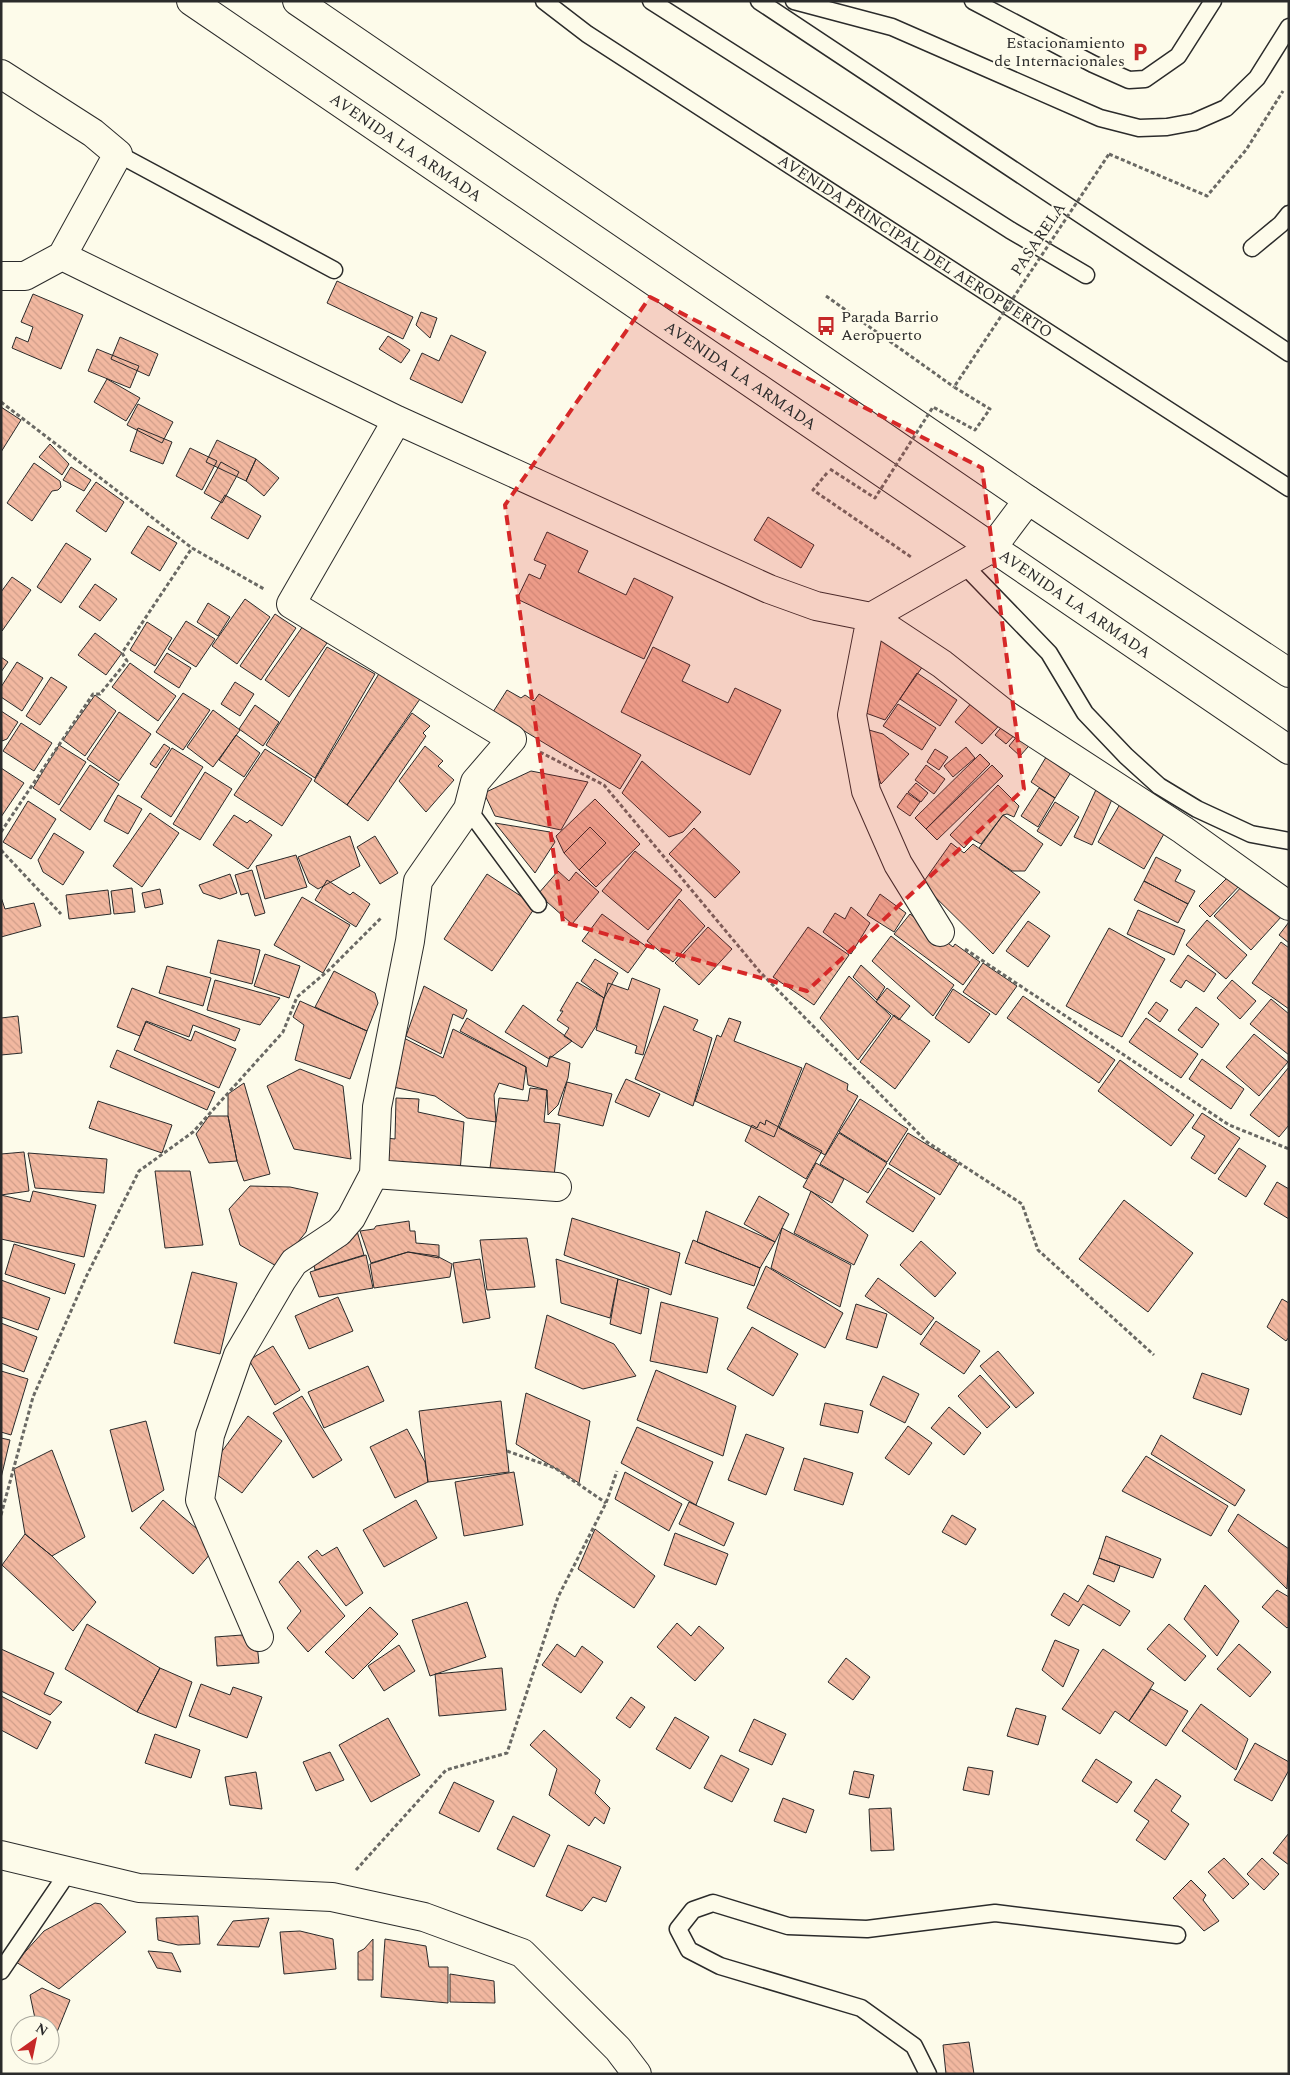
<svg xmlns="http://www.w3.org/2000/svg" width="1290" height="2075" viewBox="0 0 1290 2075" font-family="Spectral,serif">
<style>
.building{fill:url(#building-back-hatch);stroke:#2b2b2b}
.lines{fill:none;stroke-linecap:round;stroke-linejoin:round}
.lane-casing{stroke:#2b2b2b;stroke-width:19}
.street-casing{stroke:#2b2b2b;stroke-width:30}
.secondary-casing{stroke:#2b2b2b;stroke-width:30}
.path{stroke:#6a6964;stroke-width:3;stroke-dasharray:4 2.5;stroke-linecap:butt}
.lane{stroke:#fdfbea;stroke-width:16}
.street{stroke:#fdfbea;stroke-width:28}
.secondary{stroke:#fdfbea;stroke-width:28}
.path-bridge{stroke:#6a6964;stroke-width:3;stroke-dasharray:4 2.5;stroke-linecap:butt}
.marked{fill:#d62828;fill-opacity:0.2;stroke:#d62828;stroke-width:4;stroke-dasharray:10 6;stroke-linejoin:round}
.labels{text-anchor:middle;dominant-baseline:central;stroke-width:4;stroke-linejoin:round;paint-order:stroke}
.poi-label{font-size:16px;fill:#2b2b2b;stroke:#fdfbea;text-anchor:end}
.street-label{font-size:16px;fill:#2b2b2b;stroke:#fdfbea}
</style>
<defs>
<pattern id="building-back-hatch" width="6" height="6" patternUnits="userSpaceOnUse" patternTransform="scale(1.25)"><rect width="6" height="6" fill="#f2b8a0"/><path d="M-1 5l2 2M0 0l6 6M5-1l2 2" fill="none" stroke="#d09e8a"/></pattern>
</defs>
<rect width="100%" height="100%" fill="#fdfbea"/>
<path class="building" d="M337 281 413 317 403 339 327 303Z
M33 294 83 315 61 369 12 348 16 337 28 342 33 327 21 322Z
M421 312 437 318 430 338 416 325Z
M451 335 486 352 462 403 410 379 422 353 439 361Z
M388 336 410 350 401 363 379 349Z
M120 337 158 354 149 376 111 359Z
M97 349 139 366 130 388 88 371Z
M107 379 140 398 126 421 94 402Z
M138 404 173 422 162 443 127 425Z
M1 407 21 420 1 452Z
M138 428 172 442 163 464 130 451Z
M217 440 256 459 246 481 206 462Z
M50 444 69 464 62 475 39 457Z
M190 448 217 461 202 490 176 476Z
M256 459 279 478 264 496 246 481Z
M221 462 239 472 222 503 204 493Z
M34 463 60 481 61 487 58 490 52 491 32 521 7 503Z
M71 467 91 480 84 491 63 480Z
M96 482 124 502 106 532 76 511Z
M225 495 261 516 248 539 211 518Z
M768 517 814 545 801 568 754 540Z
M148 526 177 543 160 571 131 553Z
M547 532 588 551 578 572 626 595 634 578 673 597 644 659 517 599 529 574 540 579 546 565 534 560Z
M66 543 91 559 61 603 37 587Z
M12 577 31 590 2 631 1 592Z
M95 584 117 599 100 621 79 607Z
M245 599 270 617 237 664 212 646Z
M208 603 230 617 218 636 197 622Z
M275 614 296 628 261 680 240 666Z
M186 621 215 639 196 667 168 649Z
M147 622 172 638 155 666 130 650Z
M303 626 327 643 289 697 265 680Z
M884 631 930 656 885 720 863 712 865 678Z
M95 633 122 653 106 675 78 655Z
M327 647 375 674 315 778 266 745Z
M653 647 690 665 682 681 728 703 735 688 781 710 750 775 621 712Z
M167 653 191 668 179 688 154 672Z
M1 657 8 662 1 672Z
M17 662 43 678 22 711 1 697V687Z
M130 663 176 696 158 721 112 687Z
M383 667 420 699 347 805 314 781Z
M917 673 957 700 940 726 900 699Z
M51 677 67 687 40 725 26 716Z
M235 682 254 694 240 716 221 704Z
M507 690 521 698 525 695 534 701 539 694 641 755 620 789 493 712Z
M183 693 210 710 183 750 156 732Z
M979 694 1006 718 982 744 955 722Z
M95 695 116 711 85 756 63 740Z
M898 704 936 728 922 750 883 726Z
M255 705 279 722 263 746 239 729Z
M213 710 240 730 213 767 187 747Z
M1 711 18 722 7 739 2 741Z
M119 712 151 734 119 781 87 759Z
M412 713 430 726 423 733 426 736 368 821 347 805Z
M1009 718 1021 728 1006 744 995 735Z
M21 723 52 743 34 771 3 751Z
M862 728 883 734 909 754 881 784Z
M1023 729 1035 739 1020 756 1009 746Z
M236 735 260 753 244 777 219 760Z
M164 744 170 748 156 768 150 764Z
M59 745 86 762 59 805 33 788Z
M425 746 443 761 438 766 454 780 426 812 399 781Z
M966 747 975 758 953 777 944 766Z
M172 748 203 767 171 817 141 797Z
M265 749 312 779 282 826 234 795Z
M935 749 948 757 939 770 927 762Z
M1051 749 1075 766 1055 798 1031 782Z
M980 754 990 764 926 829 915 818Z
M642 761 701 812 683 832 669 837 622 793Z
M90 765 119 784 90 830 60 810Z
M926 765 945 779 934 794 915 780Z
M992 765 1003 776 937 840 926 829Z
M1 768 24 783 1 817Z
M531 771 588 782 561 830 495 816 484 793Z
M205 772 232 789 200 840 173 824Z
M1101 779 1117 788 1092 845 1074 837Z
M916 783 928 793 921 802 908 792Z
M998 785 1019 806 1014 817 1007 814 1003 815 981 844 972 839 964 848 950 835Z
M1039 788 1055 798 1038 827 1021 816Z
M907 793 920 802 910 816 897 807Z
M118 795 142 809 128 834 104 821Z
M595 799 640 844 596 887 579 870 606 843 590 827 564 853 556 836Z
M1123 799 1169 825 1144 869 1098 842Z
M28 801 56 819 31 859 3 842Z
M1055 802 1079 817 1061 846 1037 831Z
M150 813 179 833 142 887 113 866Z
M234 815 247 823 250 820 272 835 248 869 213 845Z
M1003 815 1043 844 1025 871H1012L979 848Z
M495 823 550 832 555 842 535 873Z
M590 827 606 843 579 870 564 853Z
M694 828 740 872 715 898 669 854Z
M54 833 84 852 63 885 43 872 38 860Z
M350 836 360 866 318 889 309 883 298 857Z
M375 836 398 873 380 884 357 847Z
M951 843 964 853 973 844 1040 892 993 954 922 884Z
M635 851 682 890 648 930 602 891Z
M296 855 307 887 265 899 256 866Z
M1156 857 1181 870 1175 881 1195 891 1188 904 1144 881Z
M252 870 265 913 255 916 248 893 241 895 235 875Z
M558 871 569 881 576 872 599 892 572 924 538 894Z
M1232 873 1242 883 1210 917 1199 906Z
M230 874 237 893 220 899 203 893 199 885Z
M487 874 536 906 492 971 444 939Z
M327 880 350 895 353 892 370 904 356 927 315 900Z
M1144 881 1188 904 1178 923 1134 900Z
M1246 882 1282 916 1251 950 1214 916Z
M132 888 135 912 114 914 111 891Z
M160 889 163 904 145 908 142 893Z
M108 890 111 914 69 919 66 895Z
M880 894 906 913 894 932 867 915Z
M1 897 5 909 34 903 41 926 1 937Z
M302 897 350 925 323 973 274 945Z
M679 899 705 926 673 962 647 941Z
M851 907 870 923 851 954 823 932 835 913 845 919Z
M1138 910 1185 930 1174 955 1127 934Z
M602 914 647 947 628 973 582 941Z
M910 914 953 947 955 944 980 962 963 985 894 934Z
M1207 920 1247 955 1226 979 1186 945Z
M1028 921 1050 936 1028 967 1006 951Z
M1289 922V943L1279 935Z
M708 927 732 949 699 985 675 963Z
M808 927 849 955 814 1005 773 977Z
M1109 928 1165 959 1122 1037 1066 1006Z
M891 936 954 985 933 1016 872 961Z
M218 940 260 950 252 984 210 973Z
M1281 942 1289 948V1009L1252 983Z
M265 954 300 966 289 998 254 986Z
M1188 955 1216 974 1204 992 1186 980 1181 988 1170 981Z
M595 959 618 973 604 998 581 981Z
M983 963 1017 986 996 1015 963 992Z
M861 965 885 987 877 1000 853 977Z
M167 966 211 978 203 1006 159 993Z
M334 971 375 993 378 1003 367 1031 315 1007Z
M849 976 891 1016 858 1060 820 1018Z
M632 978 660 989 643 1055 635 1053 637 1046 596 1030 608 983 628 990Z
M215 980 280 998 260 1025 207 1010Z
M1232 980 1256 1001 1240 1019 1217 998Z
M577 982 604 998 596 1026 582 1048 564 1036 569 1028 557 1020 563 1011H560Z
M424 986 467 1010 463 1019 453 1014 441 1054 406 1036Z
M132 988 240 1029 235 1041 193 1025 189 1037 146 1021 140 1036 117 1027Z
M887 988 910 1006 899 1020 876 1002Z
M953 989 990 1014 969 1043 935 1018Z
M1023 996 1115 1060 1099 1083 1007 1018Z
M1271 999 1289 1014V1055L1250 1024Z
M300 1001 367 1031 350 1079 295 1060 304 1025 293 1017Z
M1156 1002 1168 1010 1160 1022 1148 1013Z
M523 1005 572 1041 549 1059 505 1032Z
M664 1006 698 1020 693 1030 712 1038 693 1106 635 1079Z
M1196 1007 1219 1024 1202 1048 1178 1030Z
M894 1015 930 1041 895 1089 860 1062Z
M18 1016 22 1053 1 1055V1018Z
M467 1018 547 1067 550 1056 570 1063 568 1078 558 1105 548 1115 547 1090 528 1085 526 1067 460 1031Z
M729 1018 741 1022 734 1041 802 1068 774 1137 695 1101 717 1035 721 1037Z
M1146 1018 1198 1054 1181 1078 1129 1042Z
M146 1022 191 1041 195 1031 236 1049 219 1088 134 1050Z
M453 1029 526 1067 523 1090 499 1083 494 1095 496 1122 467 1118 435 1096 393 1087 396 1034 443 1058Z
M1254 1034 1288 1062 1259 1096 1226 1067Z
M117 1050 215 1092 207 1110 110 1067Z
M1202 1059 1244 1089 1231 1109 1189 1079Z
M1120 1060 1194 1115 1171 1146 1098 1091Z
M806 1063 848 1084 847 1090 858 1096 825 1155 779 1128Z
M1289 1067V1125L1279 1137 1250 1115Z
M300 1069 343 1086 351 1159 294 1149 267 1086Z
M626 1079 660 1094 649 1117 615 1102Z
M567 1082 612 1094 603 1126 558 1115Z
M244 1083 270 1174 244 1181 237 1161 228 1116V1094Z
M530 1088 547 1090 544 1122 560 1124 554 1176 490 1168 499 1098 528 1101Z
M396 1098 419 1099 418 1112 464 1122 460 1172 385 1163 386 1138 395 1139Z
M860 1099 908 1129 887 1162 839 1132Z
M98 1101 172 1125 162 1153 89 1128Z
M1202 1113 1240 1138 1215 1174 1191 1158 1205 1136 1192 1128Z
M209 1116H228L237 1161 209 1163 196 1134Z
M766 1120 822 1151 806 1179 745 1141 752 1125 757 1128 760 1122 765 1125Z
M839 1133 887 1163 868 1193 820 1164Z
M908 1133 959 1164 940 1195 889 1164Z
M1239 1148 1266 1166 1246 1197 1218 1179Z
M24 1152 29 1191 1 1195V1154Z
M28 1153 107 1159 104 1193 35 1188Z
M816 1163 844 1179 832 1203 803 1187Z
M888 1168 935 1198 913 1232 866 1202Z
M155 1171H190L203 1245 165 1248Z
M1277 1182 1289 1189V1219L1264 1204Z
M250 1186 290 1187 318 1193 306 1232 278 1267 240 1245 229 1209Z
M33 1191 96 1205 84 1257 1 1239V1195L30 1202Z
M811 1191 868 1235 854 1265 794 1233Z
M759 1196 789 1214 775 1242 744 1224Z
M1124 1200 1193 1253 1148 1312 1079 1259Z
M706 1211 775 1242 760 1268 697 1242Z
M572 1218 680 1253 671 1295 564 1255Z
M409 1221 410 1231H415L416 1243 439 1245V1258L408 1252 371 1263 360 1231 374 1229 376 1226Z
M782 1228 851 1265 840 1307 771 1268Z
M357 1231 364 1255 315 1270 311 1253Z
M527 1238 535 1287 487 1290 480 1240Z
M693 1240 760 1268 754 1286 685 1263Z
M921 1241 956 1273 935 1297 900 1265Z
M14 1244 75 1264 65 1294 5 1274Z
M408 1252 437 1256 452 1264 450 1277 374 1288 370 1264Z
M366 1255 373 1288 319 1297 310 1272Z
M480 1259 490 1318 463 1323 453 1263Z
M556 1259 618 1279 610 1318 561 1303Z
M766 1266 843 1313 825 1348 747 1308Z
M192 1272 237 1283 220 1354 174 1343Z
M878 1278 934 1318 921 1335 865 1296Z
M618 1279 649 1289 641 1334 610 1324Z
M1 1280 50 1298 38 1330 1 1317Z
M338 1297 353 1331 309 1349 295 1316Z
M1282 1299 1289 1303V1337L1286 1341 1267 1327Z
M661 1302 718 1318 707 1373 650 1361Z
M856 1304 887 1314 877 1348 846 1339Z
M547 1315 614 1344 636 1376 583 1389 535 1368Z
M936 1321 980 1351 964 1374 920 1344Z
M1 1323 37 1337 24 1372 1 1363Z
M752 1327 798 1354 773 1396 727 1369Z
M273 1346 300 1390 275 1405 249 1360Z
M998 1351 1034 1393 1016 1408 980 1366Z
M368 1366 384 1401 324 1428 308 1392Z
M656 1370 736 1406 723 1456 637 1420Z
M1 1371 28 1379 11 1435 1 1432Z
M1202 1373 1249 1389 1241 1415 1193 1398Z
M980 1375 1010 1407 987 1428 958 1396Z
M883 1376 919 1394 905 1423 870 1405Z
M526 1393 590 1421 579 1483 516 1444Z
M302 1396 342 1460 313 1478 273 1413Z
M501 1401 509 1472 428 1482 419 1411Z
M825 1403 863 1411 858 1433 820 1425Z
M949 1407 981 1433 964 1455 931 1428Z
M248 1416 282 1441 242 1493 209 1469Z
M146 1421 164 1490 132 1512 110 1430Z
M908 1426 932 1443 909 1475 885 1458Z
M637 1427 713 1462 696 1505 621 1463Z
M407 1429 425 1462 428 1482 395 1498 370 1447Z
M746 1434 784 1448 766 1495 728 1480Z
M1161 1435 1245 1490 1235 1506 1151 1454Z
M1 1438 10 1440 1 1478Z
M52 1450 85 1537 52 1556 25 1534 14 1469Z
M1146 1456 1228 1506 1211 1536 1122 1491Z
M804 1458 853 1473 843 1505 794 1490Z
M514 1472 523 1525 464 1536 455 1482Z
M625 1472 682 1504 669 1531 615 1499Z
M163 1500 217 1546 193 1574 140 1528Z
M416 1500 437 1538 384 1567 363 1530Z
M689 1502 734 1523 724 1546 679 1524Z
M1238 1514 1289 1549 1287 1589 1228 1531Z
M952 1515 976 1529 966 1545 942 1532Z
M595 1529 655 1576 634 1608 578 1569Z
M675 1533 728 1554 716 1585 664 1565Z
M25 1534 52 1556 96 1602 73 1631 2 1565Z
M1106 1536 1161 1559 1153 1578 1099 1558Z
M337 1547 363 1593 346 1606 308 1557 317 1550 322 1556Z
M1099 1558 1120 1566 1114 1582 1093 1574Z
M298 1561 345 1616 308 1652 287 1628 301 1611 279 1582Z
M1088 1585 1130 1611 1120 1626 1083 1604 1069 1626 1051 1615 1064 1593 1078 1602Z
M1205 1585 1239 1621 1217 1656 1184 1619Z
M1277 1590 1289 1597V1626L1287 1628 1262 1607Z
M467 1602 486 1657 430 1676 412 1620Z
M370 1607 398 1634 353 1679 325 1652Z
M677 1623 691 1636 699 1626 724 1648 695 1681 657 1647Z
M87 1624 160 1668 137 1712 65 1669Z
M1169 1624 1206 1656 1185 1681 1147 1649Z
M256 1634 259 1663 217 1666 215 1637Z
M1055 1640 1079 1650 1063 1687 1042 1670Z
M557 1644 575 1657 582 1646 603 1662 581 1693 542 1665Z
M1239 1644 1271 1672 1250 1697 1217 1669Z
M399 1645 415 1671 384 1691 368 1666Z
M1 1649 54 1673 44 1694 62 1702 50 1715 1 1691Z
M1103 1649 1154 1683 1129 1721 1115 1711 1100 1734 1062 1709Z
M846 1658 870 1677 853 1700 828 1682Z
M160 1668 192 1682 176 1728 137 1712Z
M502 1668 506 1710 439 1716 435 1674Z
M201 1684 230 1695 233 1687 262 1697 247 1738 189 1716Z
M1151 1689 1188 1711 1166 1746 1129 1721Z
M1 1696 51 1722 37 1749 1 1730Z
M631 1697 645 1707 630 1728 616 1718Z
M1201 1704 1248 1739 1236 1770 1182 1731Z
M1016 1708 1046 1716 1038 1745 1007 1736Z
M675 1717 709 1737 690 1769 656 1749Z
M388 1718 420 1775 371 1802 339 1745Z
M754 1719 786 1734 772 1765 739 1751Z
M544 1730 600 1780 595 1793 610 1808 604 1824 595 1817 589 1826 549 1795 557 1769 530 1745Z
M155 1734 200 1750 191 1778 145 1763Z
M1255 1743 1289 1762V1770L1272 1801 1234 1780Z
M330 1752 344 1780 316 1791 303 1762Z
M721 1755 749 1769 732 1802 704 1788Z
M1096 1759 1132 1782 1117 1803 1082 1781Z
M968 1767 993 1771 989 1795 963 1790Z
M854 1771 874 1775 869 1798 849 1794Z
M256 1772 262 1809 230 1805 225 1777Z
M1156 1779 1181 1796 1171 1811 1189 1824 1165 1860 1136 1840 1149 1821 1134 1811Z
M454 1782 494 1801 479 1832 439 1813Z
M783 1798 814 1810 806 1833 774 1821Z
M891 1808 894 1850 871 1851 869 1809Z
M513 1816 550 1835 534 1867 497 1849Z
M1289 1833V1865L1273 1853Z
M568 1845 621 1867 606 1902 593 1897 582 1911 546 1896Z
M1224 1858 1249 1884 1233 1899 1208 1872Z
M1262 1858 1279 1874 1264 1890 1247 1874Z
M1191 1880 1206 1895 1203 1900 1219 1921 1204 1931 1173 1898Z
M95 1903 101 1904 126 1932 59 1989 16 1962 44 1931Z
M198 1916 200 1944 178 1945 158 1940 156 1918Z
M269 1918 259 1947 217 1945 233 1921Z
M300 1931 333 1939 336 1969 284 1974 280 1932Z
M373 1939V1980H358V1952L364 1949Z
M385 1939 426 1946 429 1967H448V2003L381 1997Z
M148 1951 172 1953 181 1972 157 1968Z
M450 1974 494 1981 495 2003 450 2002Z
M42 1988 70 2000 57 2032 50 2030V2025L36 2023 30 1995Z
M969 2042 974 2074H946L943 2045Z"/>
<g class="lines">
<g class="lane-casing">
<g id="lane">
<path id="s1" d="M544 1 587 34 1289 488"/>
<path d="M651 1 1010 230 1086 275"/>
<path d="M759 1 1289 353"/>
<path d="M794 1 892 27 1100 118 1139 128 1167 127 1194 122 1226 108 1257 78 1289 27"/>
<path d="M973 1 1093 64 1129 80 1145 79 1178 56 1213 1"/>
<path d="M118 154 334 270"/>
<path d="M1252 248 1281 224 1289 214"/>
<path d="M963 564 1049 653 1085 713 1126 756 1159 786 1197 809 1251 834 1289 841"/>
<path d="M468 809 538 904"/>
<path d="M1 1971 69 1871"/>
<path d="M928 2074 914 2046 861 2008 720 1966 689 1950 678 1929 693 1910 713 1903 788 1926 867 1929 995 1913 1177 1935"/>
</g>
</g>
<g class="street-casing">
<path id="street" d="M1 74 93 133 118 154 62 256
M1 276H25L62 256 397 420 769 589 816 606 871 617 992 548 1028 500
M940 932 898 864 866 791 852 715 871 617 942 664 1005 714 1183 830 1289 906
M374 1174 557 1187
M259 1637 200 1500 210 1435 238 1355 282 1280 294 1262 339 1232 351 1218 374 1174 377 1107 410 941 418 881 468 809 475 782 512 739 291 604 397 420
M1 1855 139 1888 332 1897 424 1917 522 1953 618 2049 637 2074"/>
</g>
<g class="secondary-casing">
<g id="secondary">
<path id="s2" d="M191 1 1289 750"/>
<path d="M297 1 1028 500 1289 673"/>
</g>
</g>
<path class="path" d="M1109 154 1207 196 1246 150 1283 91
M826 296 954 387
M1 402 192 548 264 589
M827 473 813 490 911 557
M540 752 604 785 760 972 927 1142 1022 1204 1038 1250 1154 1355
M1 832 93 694H100L127 661 122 653 192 548
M1 850 61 914
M965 949 1229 1125 1289 1149
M507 1451 555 1468 606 1503
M1 1515 33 1397 86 1277 139 1171 193 1132 283 1032 297 997 330 969 381 918
M356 1870 446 1770 507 1753 558 1597 606 1503 617 1471"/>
<use href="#lane" class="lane"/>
<use href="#street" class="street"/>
<use href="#secondary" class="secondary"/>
<path class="path-bridge" d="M830 469 875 498 933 407 975 430 990 409 954 387 1109 154"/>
</g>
<path class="marked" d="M650 297 982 468 1024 789 807 991 563 922 505 505Z"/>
<defs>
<g id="parking-bare" transform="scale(1.5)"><path d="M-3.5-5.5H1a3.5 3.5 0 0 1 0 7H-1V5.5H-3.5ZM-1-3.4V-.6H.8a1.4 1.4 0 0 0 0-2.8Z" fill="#c62828" stroke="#fdfbea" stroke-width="2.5" paint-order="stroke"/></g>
<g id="bus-bare" transform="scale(1.5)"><path d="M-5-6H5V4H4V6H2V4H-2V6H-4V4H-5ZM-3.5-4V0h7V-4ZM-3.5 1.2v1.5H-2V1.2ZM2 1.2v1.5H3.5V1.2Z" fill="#c62828" stroke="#fdfbea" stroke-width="2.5" paint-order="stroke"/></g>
</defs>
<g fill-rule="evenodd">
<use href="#parking-bare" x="1140" y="52"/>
<use href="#bus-bare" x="826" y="326"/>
</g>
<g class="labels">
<g class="poi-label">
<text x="1125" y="43">Estacionamiento<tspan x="1125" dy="18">de Internacionales</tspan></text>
<text x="841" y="317" text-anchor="start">Parada Barrio<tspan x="841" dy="18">Aeropuerto</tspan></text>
</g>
<g class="street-label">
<text stroke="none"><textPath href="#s2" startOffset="260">AVENIDA LA ARMADA</textPath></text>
<text transform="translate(1038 239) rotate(-56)">PASARELA</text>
<text stroke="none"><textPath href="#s1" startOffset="445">AVENIDA PRINCIPAL DEL AEROPUERTO</textPath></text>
<text stroke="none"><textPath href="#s2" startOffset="665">AVENIDA LA ARMADA</textPath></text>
<text stroke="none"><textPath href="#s2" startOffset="1070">AVENIDA LA ARMADA</textPath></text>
</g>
</g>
<rect width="1290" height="2075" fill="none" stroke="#2b2b2b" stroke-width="5"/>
<g transform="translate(35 2040) rotate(33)"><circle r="24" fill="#fdfbea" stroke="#a9a89e"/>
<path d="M0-4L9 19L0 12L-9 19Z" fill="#c62828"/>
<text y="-8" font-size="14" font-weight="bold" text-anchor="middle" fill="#2b2b2b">N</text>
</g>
</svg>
